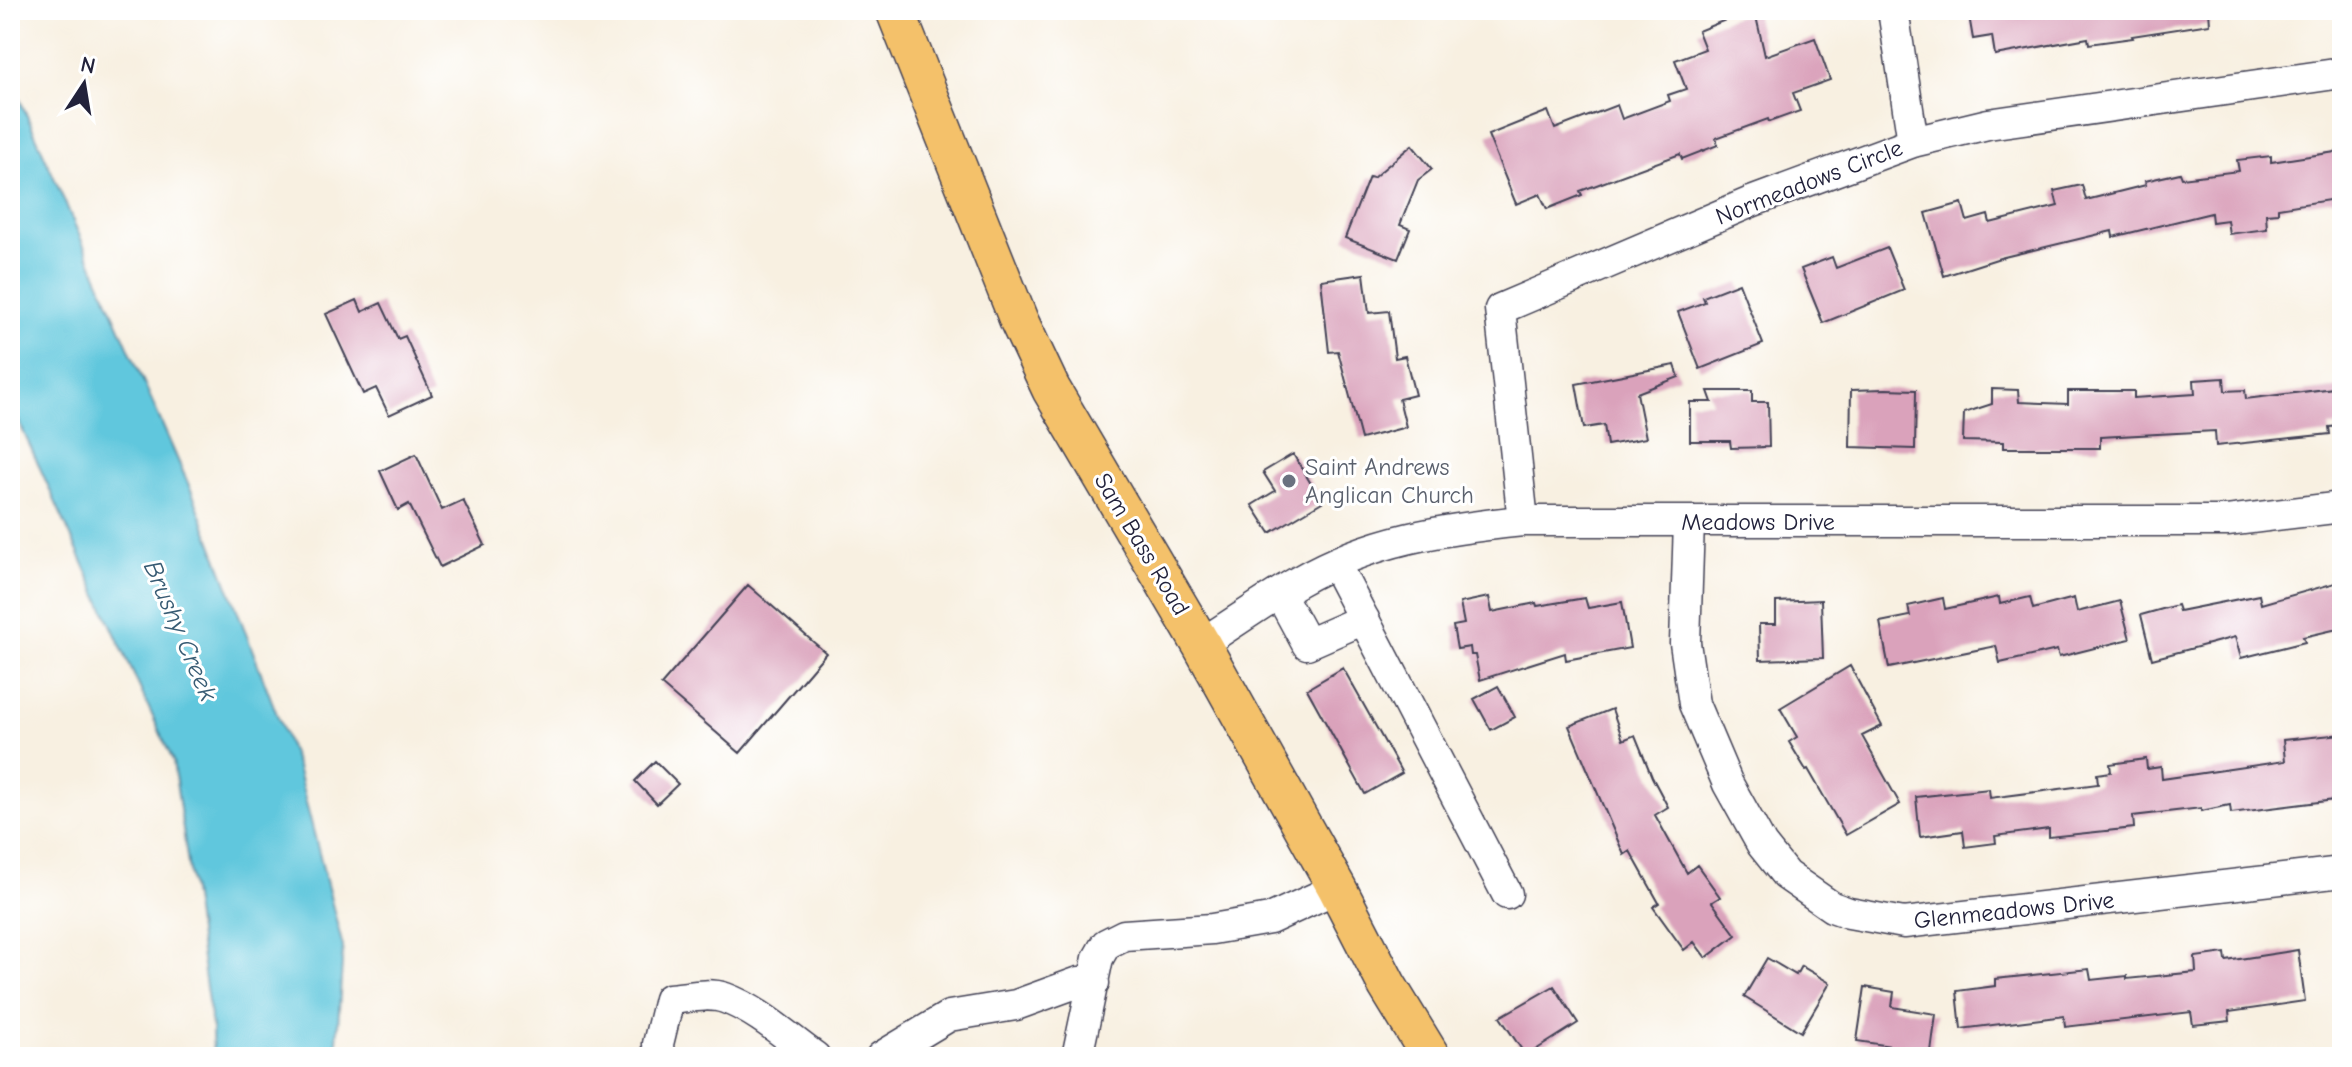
<svg xmlns="http://www.w3.org/2000/svg" width="2352" height="1067" viewBox="0 0 2352 1067" font-family="'Comic Neue',sans-serif">
<style>
.water{fill:#60c7dd;stroke:#41748c;stroke-width:2}
.building{fill:#daa2bb}
.lines{fill:none;stroke-linecap:round;stroke-linejoin:round}
.minor-casing{stroke:#424154;stroke-width:33}
.major-casing{stroke:#424154;stroke-width:41}
.path{stroke:#424154;stroke-width:5;stroke-dasharray:2 6;stroke-linecap:butt}
.minor{stroke:#fff;stroke-width:30}
.major{stroke:#f4c16a;stroke-width:38}
.worship-dot{fill:#6b7280;stroke:#fff;stroke-width:3}
.labels{text-anchor:middle;dominant-baseline:central;stroke-width:6;stroke-linejoin:round;paint-order:stroke}
.street-label{font-size:24px;fill:#22223b;stroke:#fff}
.worship-label{font-size:24px;fill:#5b616d;stroke:#fff;text-anchor:start}
.water-label{font-size:26px;font-style:italic;fill:#385c74;stroke:#fff}
</style>
<rect width="100%" height="100%" fill="#fff"/>
<filter id="ink" filterUnits="userSpaceOnUse"><feTurbulence type="fractalNoise" baseFrequency=".0125" numOctaves="2"/><feDisplacementMap in="SourceGraphic" scale="16" xChannelSelector="R" yChannelSelector="G"/><feConvolveMatrix kernelMatrix="1 2 1 2 8 2 1 2 1" color-interpolation-filters="sRGB"/></filter>
<filter id="wash" filterUnits="userSpaceOnUse"><feTurbulence type="fractalNoise" baseFrequency=".006" numOctaves="4" result="noise"/><feDisplacementMap in="SourceGraphic" scale="32" xChannelSelector="R" yChannelSelector="G"/><feGaussianBlur stdDeviation="1.8" result="paint"/><feColorMatrix in="noise" values="0 0 0 0 0 0 0 0 0 0 0 0 0 0 0 0 0 1.4 0 .05"/><feComposite in="paint" operator="in"/></filter>
<g filter="url(#wash)">
<rect width="100%" height="100%" fill="#f8f0e1"/>
<path class="water" d="M10 77 194 497 297 767 343 947 336 1057H213L212 1028 173 761 10 402Z"/>
<g id="blocks">
<path class="building" d="M1968 10H2209L2210 24 2132 36 2133 38 2089 44 2088 38 1995 55 1992 36 1973 39Z
M1755 12 1765 56 1815 38 1830 80 1793 93 1800 111 1769 122 1768 119 1716 138 1718 145 1682 159 1680 154 1580 191 1582 195 1547 209 1540 194 1516 204 1488 135 1548 111 1555 129 1617 105 1622 119 1670 101 1668 95 1686 89 1675 60 1705 49 1698 31 1728 19Z
M1412 145 1432 169 1418 180 1400 225 1410 229 1398 259 1345 238 1369 177 1373 178Z
M2342 151V198L2278 208V213L2266 214 2267 229 2229 234 2227 220 2212 222 2211 213 2113 237 2112 231 2000 258 1944 276 1926 213 1962 203 1967 221 1988 215 1990 223 2058 206 2054 191 2082 185 2086 200 2146 185 2145 181 2180 173 2182 178 2239 171 2237 160 2271 156V162Z
M1887 248 1904 290 1823 323 1801 269 1832 257 1836 268Z
M1364 274 1369 313 1389 311 1395 358 1405 356 1415 395 1399 399 1406 427 1361 439 1338 351 1329 352 1321 280Z
M1739 283 1763 344 1700 369 1678 312 1705 302 1703 297Z
M357 300 362 312 381 303 398 339 405 336 432 395 389 415 376 388 363 394 326 314Z
M1675 365 1679 377 1637 393 1646 438 1607 445 1604 425 1584 428 1576 384Z
M2224 378 2225 391 2245 390 2246 399 2342 387V426L2329 427 2330 434 2216 446 2215 431 2100 437V448H2003V442L1963 441 1964 413 1992 404V389L2018 390 2019 402 2068 404V391H2134V398L2195 394 2194 380Z
M1886 389 1916 390 1915 449 1850 447 1851 390Z
M1708 391H1752V402H1768L1769 447 1731 448 1730 441H1690V402H1712Z
M416 454 442 510 463 500 485 545 440 567 409 504 398 510 380 471Z
M1293 454 1322 502 1270 533 1252 505 1275 491 1263 472Z
M2342 581V628L2303 637 2305 642 2241 658 2235 637 2152 659 2141 615 2177 605 2179 611 2259 595 2261 604Z
M748 585 826 653 740 753 661 685Z
M1489 597 1492 612 1536 603 1537 606 1585 598 1588 608 1622 602 1630 648 1566 660 1565 653 1480 680 1475 655H1471L1470 647 1457 649 1453 626 1464 624 1460 603Z
M1999 597 2000 604 2030 597 2033 609 2074 598 2077 612 2120 601 2130 639 2059 657 2057 650 2000 663 1996 646 1889 668 1880 622 1910 616 1908 606 1943 598 1945 609Z
M1821 600 1823 658 1760 660 1759 624H1776V602Z
M1850 666 1882 726 1862 736 1900 804 1846 835 1808 769 1806 770 1789 742 1797 737 1780 708Z
M1343 668 1402 773 1365 794 1307 689Z
M1498 686 1515 717 1491 730 1474 699Z
M1612 709 1623 740 1635 735 1652 777 1668 807 1655 815 1687 873 1697 865 1720 897 1712 902 1736 935 1706 958 1694 942 1684 950 1653 907 1659 903 1630 851 1624 855 1569 726Z
M2342 734V799L2231 813 2230 805 2201 811V808L2133 816 2134 828 2049 837V829L1995 836 1996 843 1965 847 1963 831 1920 837 1916 797 1989 789 1990 798 2098 784 2097 774 2111 772 2110 764 2146 759 2147 769 2161 767 2162 779 2285 761 2283 740Z
M655 761 678 784 657 804 635 781Z
M2298 950 2305 1001 2229 1012 2230 1021 2193 1025 2191 1012 2065 1027 2064 1016 1961 1029 1957 991 1995 986V979L2089 969 2091 980 2127 976V979L2196 972 2195 957 2225 953 2226 961Z
M1767 958 1796 975 1801 966 1830 983 1801 1032 1744 997Z
M1554 986 1578 1023 1526 1056 1500 1017Z
M1865 987 1894 992 1892 1007 1936 1014 1931 1052 1857 1041Z"/>
</g>
</g>
<g filter="url(#ink)">
<use href="#blocks" fill-opacity="0" stroke="#424154" stroke-width="2"/>
<g class="lines">
<g class="minor-casing">
<path id="minor" d="M1893 10 1913 142
M1523 521 1500 309 1751 202 1913 142 1988 124 2342 73
M1689 522 1685 643 1694 704 1728 784 1762 845 1786 875 1832 907 1849 913 1904 923 2342 872
M1335 564 1507 894
M1280 594 1307 644 1364 619
M1201 644C1234 623 1266 600 1299 581 1370 540 1443 529 1523 521H2227L2342 507
M659 1057 658 1044 669 999C686 998 708 992 725 998 758 1010 787 1037 815 1057
M881 1057 949 1016 1016 1005 1079 982 1094 983
M1077 1057 1098 958 1106 944 1124 935 1212 929 1270 919 1337 888"/>
</g>
<g class="major-casing">
<path id="major" d="M895 10 1019 321 1051 389 1201 644 1337 888 1387 985 1431 1057"/>
</g>
<path class="path" d="M479 1050 481 1057"/>
<use href="#minor" class="minor"/>
<use href="#major" class="major"/>
</g>
</g>
<circle class="worship-dot" cx="1289" cy="481" r="8"/>
<g class="labels">
<g class="street-label">
<text transform="translate(1809 182) rotate(-21)">Normeadows Circle</text>
<text x="1758" y="522">Meadows Drive</text>
<text transform="translate(1142 544) rotate(59)">Sam Bass Road</text>
<text transform="translate(2014 910) rotate(-6)">Glenmeadows Drive</text>
</g>
<g class="worship-label">
<text x="1305" y="467">Saint Andrews<tspan x="1305" dy="28">Anglican Church</tspan></text>
</g>
<g class="water-label">
<text transform="translate(180 631) rotate(67)">Brushy Creek</text>
</g>
</g>
<rect width="2352" height="1067" fill="none" stroke="#fff" stroke-width="40"/>
<g transform="translate(84 84) rotate(12)" stroke="#ffffff" stroke-width="6" paint-order="stroke">
<path d="M0-6L14 30L0 20L-14 30Z" fill="#22223b"/>
<text y="-12" font-size="22" font-weight="bold" text-anchor="middle" fill="#22223b">N</text>
</g>
</svg>
